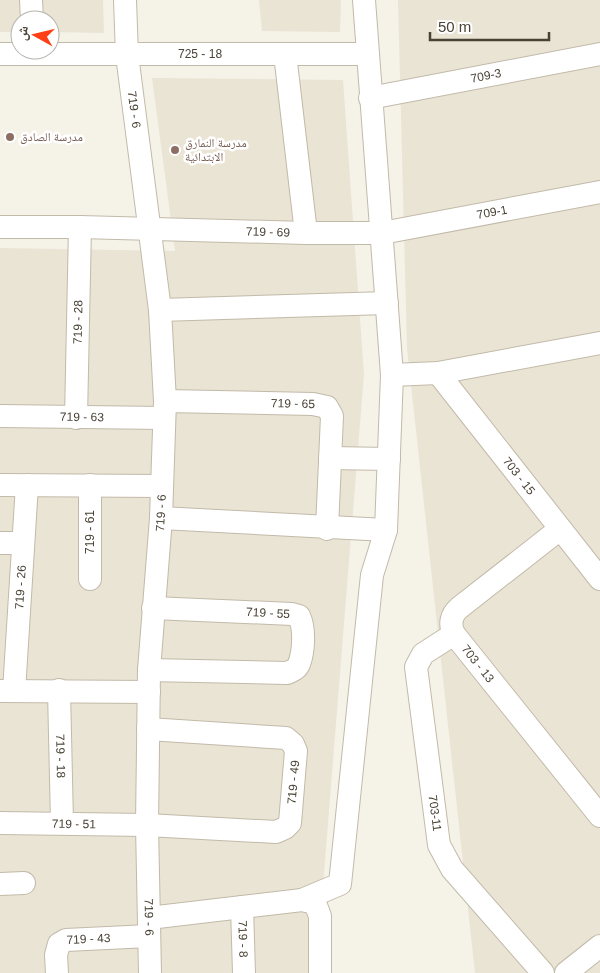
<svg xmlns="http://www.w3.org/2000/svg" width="600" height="973" viewBox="0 0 600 973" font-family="Helvetica,'Noto Naskh Arabic',sans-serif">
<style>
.residential{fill:#eae4d5}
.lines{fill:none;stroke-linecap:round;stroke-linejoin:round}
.minor-casing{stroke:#c2baa9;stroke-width:24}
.minor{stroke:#fff;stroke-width:22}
.education-dot{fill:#8d6e63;stroke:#fff;stroke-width:2}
.labels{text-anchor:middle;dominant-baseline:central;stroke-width:5;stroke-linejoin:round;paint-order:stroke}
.street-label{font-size:12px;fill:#494235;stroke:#fff}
.education-label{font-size:12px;fill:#785e54;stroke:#fff;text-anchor:start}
</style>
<rect width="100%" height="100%" fill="#f5f2e8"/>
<path class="residential" d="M0 0H103L104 33 50 32V20H20V32H0Z
M259 0H341L340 32 262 31Z
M398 0H600V973H475L407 348Z
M152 78 343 80 364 374 316 973H0V248L175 251Z"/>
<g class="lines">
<g class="minor-casing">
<g id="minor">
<path d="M31 0 32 20"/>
<path id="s1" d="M125 0 127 55 160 310 165 401 161 518 149 670 147 825 150 973"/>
<path id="s2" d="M0 54H367"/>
<path d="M285 54 306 233"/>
<path id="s3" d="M370 98 600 54"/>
<path id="s4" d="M0 227H80L306 233H382L600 192"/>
<path d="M160 310 387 303"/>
<path id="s5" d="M438 373 600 579"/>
<path d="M392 375 438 373 600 343"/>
<path id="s6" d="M165 401 313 404 327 407 332 416 327 529"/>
<path id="s7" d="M0 416 164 418"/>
<path id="s8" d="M76 418 80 227"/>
<path d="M330 458 389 459"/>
<path d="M0 485 162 486"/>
<path d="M161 518 386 530"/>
<path id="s9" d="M560 529 459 608C451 615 449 624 454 634L600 816"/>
<path d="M0 543H23"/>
<path d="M90 579V485"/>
<path id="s10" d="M454 634 423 654 416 667 439 845 452 869 543 973"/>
<path d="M149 670 287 673C292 671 297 669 299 664 304 651 305 628 299 616L292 614 153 608"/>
<path id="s11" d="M59 690 62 823"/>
<path d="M1 691 149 692"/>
<path id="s12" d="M14 691 27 485"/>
<path id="s13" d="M0 823 147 825 276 832 285 828 290 823 296 751 293 744 286 738 148 729"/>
<path d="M0 884 24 883"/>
<path d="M302 900 340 884 372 575 386 530 392 375 364 0"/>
<path id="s14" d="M242 907 244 973"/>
<path d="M149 918 302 900 315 903 320 916V973"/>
<path id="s15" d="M57 973 56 955 59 944 66 940 149 936"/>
<path d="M566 973 600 946"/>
</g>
</g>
<use href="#minor" class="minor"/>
</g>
<g class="education-dot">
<circle cx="10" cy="137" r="5"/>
<circle cx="175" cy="150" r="5"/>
</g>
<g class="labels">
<g class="street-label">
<text stroke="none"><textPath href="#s2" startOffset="200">725 - 18</textPath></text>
<text stroke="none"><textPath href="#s3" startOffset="118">709-3</textPath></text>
<text stroke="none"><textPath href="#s1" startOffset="110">719 - 6</textPath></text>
<text stroke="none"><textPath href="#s4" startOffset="494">709-1</textPath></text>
<text stroke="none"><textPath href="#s4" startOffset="268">719 - 69</textPath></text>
<text stroke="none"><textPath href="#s8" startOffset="96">719 - 28</textPath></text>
<text stroke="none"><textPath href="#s6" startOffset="128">719 - 65</textPath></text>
<text stroke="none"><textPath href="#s7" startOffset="82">719 - 63</textPath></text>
<text stroke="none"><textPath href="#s5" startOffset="131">703 - 15</textPath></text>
<text transform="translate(161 513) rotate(-87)">719 - 6</text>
<text transform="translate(90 532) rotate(-90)">719 - 61</text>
<text stroke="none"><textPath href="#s12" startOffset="104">719 - 26</textPath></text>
<text transform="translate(268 613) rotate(3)">719 - 55</text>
<text stroke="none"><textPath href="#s9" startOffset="195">703 - 13</textPath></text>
<text stroke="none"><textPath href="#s11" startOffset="66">719 - 18</textPath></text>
<text stroke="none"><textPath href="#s13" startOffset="334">719 - 49</textPath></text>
<text stroke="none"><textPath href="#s10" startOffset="199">703-11</textPath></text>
<text stroke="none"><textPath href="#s13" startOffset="74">719 - 51</textPath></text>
<text stroke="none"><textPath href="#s1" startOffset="920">719 - 6</textPath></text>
<text stroke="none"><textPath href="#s15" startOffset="60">719 - 43</textPath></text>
<text stroke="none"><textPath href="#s14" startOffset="32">719 - 8</textPath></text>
</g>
<g class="education-label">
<text x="20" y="137">مدرسة الصادق</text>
<text x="185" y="143">مدرسة النمارق<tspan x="185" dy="14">الابتدائية</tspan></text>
</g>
</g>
<g transform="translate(35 35) rotate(278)"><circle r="24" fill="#ffffff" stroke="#b6b3ae"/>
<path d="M0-4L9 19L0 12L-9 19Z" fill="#ff3f15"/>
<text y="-8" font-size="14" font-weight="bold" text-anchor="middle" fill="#494235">ش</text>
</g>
<path d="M430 32v8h119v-8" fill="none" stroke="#494235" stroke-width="2.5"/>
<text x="438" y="32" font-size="15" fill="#494235" stroke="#ffffff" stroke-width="4" paint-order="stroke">50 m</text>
</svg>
